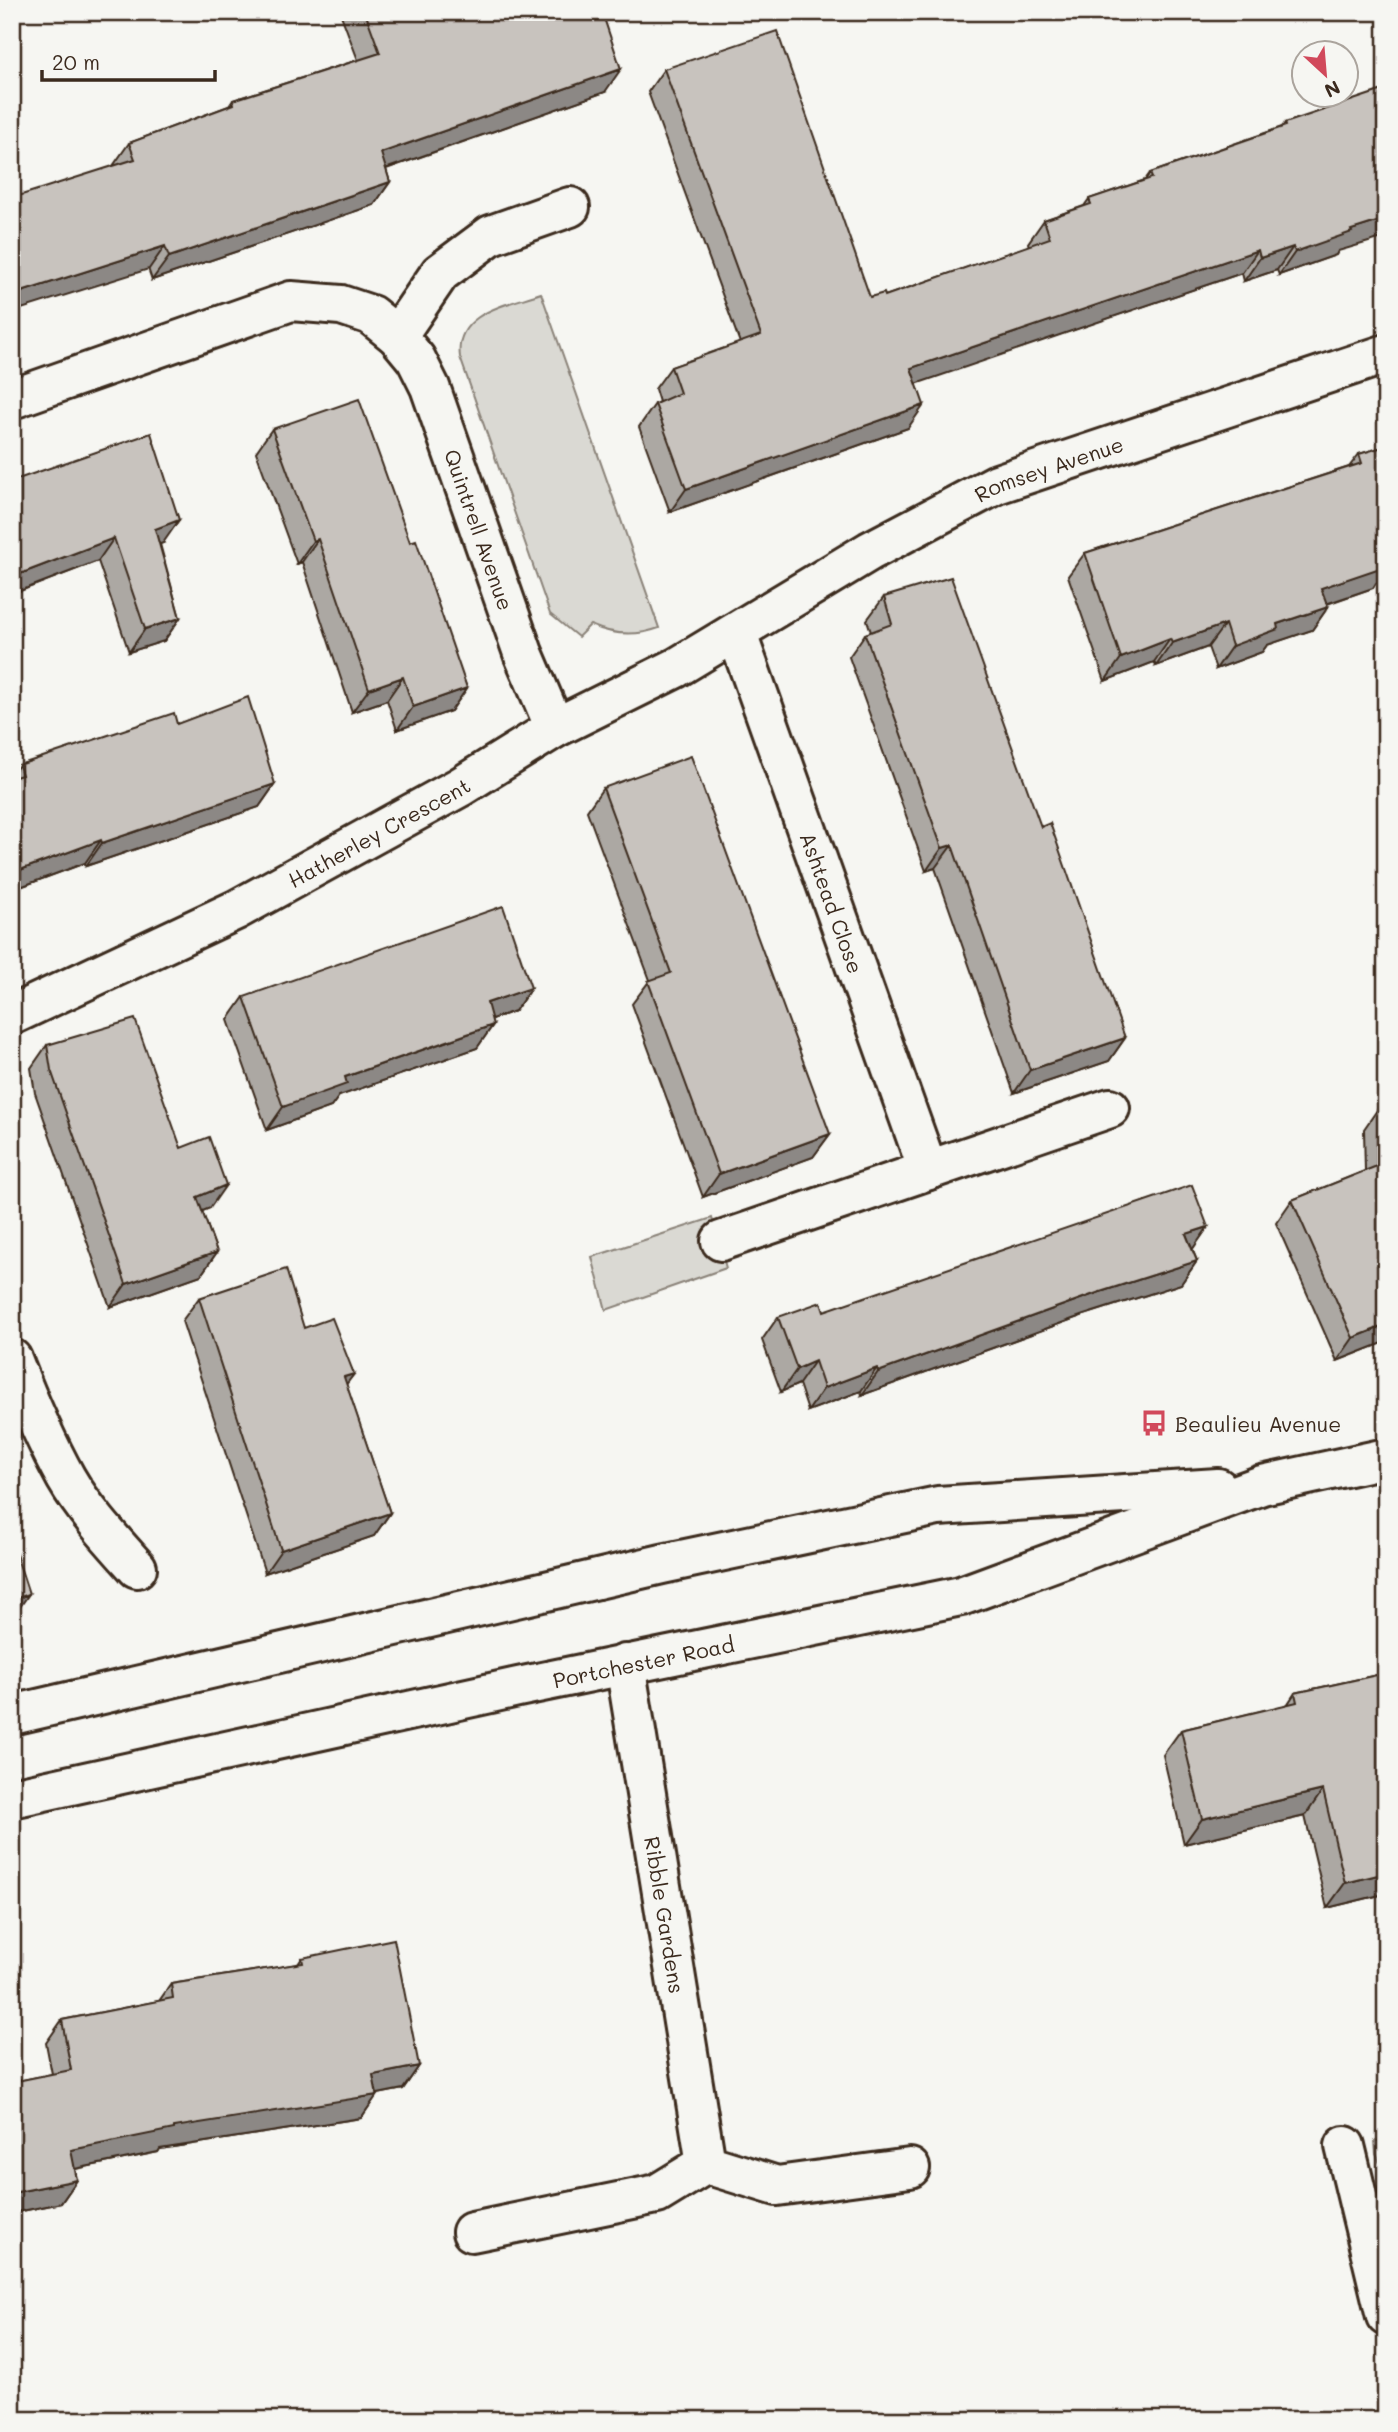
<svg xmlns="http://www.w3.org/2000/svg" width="1398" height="2432" viewBox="0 0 1398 2432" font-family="Mali,sans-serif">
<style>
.green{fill:#dad9d3;stroke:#8a8278;stroke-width:2}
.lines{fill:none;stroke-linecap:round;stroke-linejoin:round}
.minor-casing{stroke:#3b2a1e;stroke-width:44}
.major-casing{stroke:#3b2a1e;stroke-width:44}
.minor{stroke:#f6f6f2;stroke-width:38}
.major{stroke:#f6f6f2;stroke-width:38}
.wall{fill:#aca8a3;stroke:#3b2a1e;stroke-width:2}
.shaded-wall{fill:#8c8885;stroke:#3b2a1e;stroke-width:2}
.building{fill:#c8c3be;stroke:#3b2a1e;stroke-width:2}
.labels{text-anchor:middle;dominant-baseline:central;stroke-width:5;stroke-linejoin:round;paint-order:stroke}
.street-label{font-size:21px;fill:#3b2a1e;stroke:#f6f6f2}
.poi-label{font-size:21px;fill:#3b2a1e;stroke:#f6f6f2;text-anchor:start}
</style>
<rect width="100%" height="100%" fill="#f6f6f2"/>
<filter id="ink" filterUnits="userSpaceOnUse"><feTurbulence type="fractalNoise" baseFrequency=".0143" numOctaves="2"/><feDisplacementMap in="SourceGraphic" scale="14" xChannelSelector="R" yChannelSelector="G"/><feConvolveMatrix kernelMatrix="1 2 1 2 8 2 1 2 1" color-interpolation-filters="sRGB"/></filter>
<g filter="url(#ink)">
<path class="green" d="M541 293 659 628C635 637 613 635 590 625L578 637 550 614 460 357C454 312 508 305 541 293Z
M712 1218 726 1268 606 1310 592 1257Z
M1386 2139V2177L1376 2154 1375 2141Z"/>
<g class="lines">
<g class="minor-casing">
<g id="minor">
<path d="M397 336 440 273 491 235 570 207"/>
<path id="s1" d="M12 399 291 301 341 305 371 315 397 336 416 359 430 387 523 653 555 728"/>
<path id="s2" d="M737 634 928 1170"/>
<path id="s3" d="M12 1015 236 910 460 787 555 728 676 668 870 551 997 484 1386 354"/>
<path d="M721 1241 1110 1108"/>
<path d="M12 1359C28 1400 45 1440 66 1478 85 1511 112 1540 137 1568"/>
<path id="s4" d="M625 1664 706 2164 777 2186 910 2168"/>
<path d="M1345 2146 1386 2316"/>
<path d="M472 2232 657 2194 706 2164"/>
</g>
</g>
<g class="major-casing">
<g id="major">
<path d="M12 1715 662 1564 938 1506 1218 1488"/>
<path id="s5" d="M12 1798 518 1687 961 1596 1262 1485 1386 1458"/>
</g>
</g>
<use href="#minor" class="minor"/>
<use href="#major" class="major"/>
</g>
<path class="wall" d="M343 12H412L605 92 386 169 390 182 374 205 152 280 113 166 129 143 229 106 233 100 358 60 341 15Z
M664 69 870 297 885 296 1029 246 1028 243 1044 220 1084 206 1089 199 1145 180 1150 173 1282 127 1285 123 1338 251 1336 255 1279 275 1277 270 1244 281 1242 273 916 383 908 428 670 512 639 427 655 404 659 402 655 389 671 367 740 343 648 92Z
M272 429 410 542 467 688 451 711 397 730 387 700 352 712 302 562 297 564 256 452Z
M1386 446V580L1376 583 1373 588 1327 604 1328 607 1312 630 1267 645 1262 652 1216 669 1208 647 1156 666 1154 662 1105 681 1068 576 1085 553 1349 467 1359 454Z
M12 481 163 543 160 544 180 618 164 641 129 652 98 561 12 594Z
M884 597 1041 827 1125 1038 1109 1061 1014 1093 935 868 926 871 849 657 865 634 871 632 867 620Z
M177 724 275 784 259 807 86 866 85 863 12 890V774L19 765Z
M603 788 830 1134 813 1157 703 1197 632 1004 650 980 587 811Z
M531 988 515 1011 491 1019 493 1025 477 1048 339 1096 331 1107 267 1130 228 1020 244 997Z
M47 1045 181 1148 210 1208 202 1211 217 1252 201 1275 110 1307 35 1093 31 1068Z
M1380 1106 1386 1110V1282L1384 1283 1386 1287V1339L1383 1343 1337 1361 1276 1223 1292 1200 1365 1171 1364 1129Z
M1208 1227 1192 1249 1197 1261 1181 1284 1081 1316 862 1395 861 1391 808 1411 799 1384 781 1392 762 1340 778 1317 824 1311Z
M199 1298 304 1328 354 1374 346 1384 390 1513 374 1536 265 1573 182 1321Z
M1386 1673V1892L1384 1894 1327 1908 1305 1816 1184 1844 1163 1755 1181 1730 1287 1705 1295 1693Z
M302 1958 419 2066 403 2089 377 2094 361 2118 160 2149 158 2152 75 2169 77 2180 61 2203 12 2213V2082L52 2074 46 2043 62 2020 159 2001 171 1984 298 1964Z"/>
<path class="shaded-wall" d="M621 69 605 92 365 176 381 153Z
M390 182 374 205 152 280 169 257Z
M1386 219V237L1338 251 1336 255 1279 275 1295 252 1351 230Z
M165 246 149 269 12 312V295Z
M1293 247 1277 270 1244 281 1260 258Z
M1258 250 1242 273 895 391 911 368Z
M924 405 908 428 670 512 686 489Z
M179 520 163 543 139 552 155 529Z
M114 538 98 561 12 594V577Z
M318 539 302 562 297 564 313 541Z
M1386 565V580L1376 583 1373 588 1305 611 1321 588Z
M1328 607 1312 630 1267 645 1262 652 1216 669 1232 646 1277 624Z
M180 618 164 641 129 652 145 629Z
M1225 624 1208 647 1156 666 1172 643Z
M1170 639 1154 662 1105 681 1121 658Z
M403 677 387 700 352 712 369 689Z
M467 688 451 711 397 730 413 707Z
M275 784 259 807 86 866 102 843Z
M101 840 85 863 12 890V873Z
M952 845 935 868 926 871 942 848Z
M531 988 515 1011 471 1026 487 1003Z
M493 1025 477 1048 339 1096 331 1107 267 1130 283 1107 345 1077Z
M1125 1038 1109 1061 1014 1093 1030 1070Z
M830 1134 813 1157 703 1197 719 1174Z
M226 1185 210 1208 181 1220 197 1197Z
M1208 1227 1192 1250 1186 1234Z
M217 1252 201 1275 110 1307 126 1284Z
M1197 1261 1181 1284 1081 1316 862 1395 878 1372 1097 1293Z
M1386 1266V1282L1362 1292 1379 1269Z
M1386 1325V1339L1383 1343 1337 1361 1353 1338Z
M815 1361 799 1384 781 1392 797 1369Z
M877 1368 861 1391 808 1411 824 1388Z
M354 1374 337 1397 344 1377Z
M390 1513 374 1536 265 1573 281 1550Z
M29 1594 13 1617H12V1600Z
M1323 1790 1305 1816 1184 1844 1202 1819Z
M1386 1873V1892L1384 1894 1327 1908 1345 1883Z
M419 2066 403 2089 358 2098 377 2095 361 2118 160 2149 158 2152 55 2173 71 2150 174 2127 373 2075Z
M77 2180 61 2203 12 2213V2193Z"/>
<path class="building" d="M365 12H412L425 17 439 12H602L621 69 381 153 390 182 169 257 165 246 12 295V198L135 159 129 143 234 104 233 100 380 53Z
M777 31 870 297 884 293 885 296 1050 238 1044 220 1091 204 1089 199 1152 178 1150 173 1286 126 1285 123 1386 89V219L1351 230 1352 232 1295 252 1293 247 1260 258 1258 250 911 368 924 405 686 489 655 404 680 393 671 367 761 335 664 69Z
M359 399 410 542 416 540 467 688 413 707 403 677 369 689 318 539 313 541 272 429Z
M151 433 179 520 155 529 180 618 145 629 114 538 12 577V481Z
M1386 446V566L1321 588 1328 607 1277 624 1278 629 1232 646 1225 624 1172 643 1170 639 1121 658 1085 553 1362 463 1359 454Z
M951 577 1041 827 1050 823 1125 1038 1030 1070 952 845 942 848 865 634 892 624 884 597Z
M248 697 275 784 102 843 101 840 12 873V778L22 775 19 765 174 713 177 724Z
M691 756 830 1134 719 1174 648 981 671 973 603 788Z
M503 906 531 988 487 1003 493 1025 345 1077 347 1084 283 1107 244 997Z
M135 1019 181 1148 209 1137 226 1185 197 1197 217 1252 126 1284 51 1070 47 1045Z
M1380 1106 1386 1110V1266L1379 1269 1386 1287V1325L1353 1338 1292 1200 1382 1164Z
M1192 1185 1208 1227 1186 1234 1197 1261 1097 1293 878 1372 877 1368 824 1388 815 1361 797 1369 778 1317 821 1302 824 1311Z
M286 1269 304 1328 332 1318 354 1374 344 1377 390 1513 281 1550 199 1298Z
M12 1542 29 1594 12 1600Z
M1386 1673V1797L1384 1798 1386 1804V1873L1345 1883 1323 1790 1202 1819 1181 1730 1297 1702 1295 1693Z
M394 1939 419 2066 373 2075 377 2095 174 2127V2129L71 2150 77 2180 12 2193V2082L71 2070 62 2020 173 1998 171 1984 303 1963 302 1958Z"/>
</g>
<defs>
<g id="bus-bare" transform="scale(2.1)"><path d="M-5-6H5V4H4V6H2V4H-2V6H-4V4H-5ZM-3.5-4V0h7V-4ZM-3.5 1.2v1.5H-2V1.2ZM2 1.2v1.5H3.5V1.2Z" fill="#d1495b" stroke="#f6f6f2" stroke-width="2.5" paint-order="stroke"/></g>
</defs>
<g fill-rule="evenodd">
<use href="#bus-bare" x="1154" y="1423"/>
</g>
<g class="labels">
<g class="street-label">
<text stroke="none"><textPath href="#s3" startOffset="1174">Romsey Avenue</textPath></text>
<text stroke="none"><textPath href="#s1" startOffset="623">Quintrell Avenue</textPath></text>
<text stroke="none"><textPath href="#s3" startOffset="410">Hatherley Crescent</textPath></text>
<text stroke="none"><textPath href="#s2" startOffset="285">Ashtead Close</textPath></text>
<text stroke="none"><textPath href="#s5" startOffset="646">Portchester Road</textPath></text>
<text stroke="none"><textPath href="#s4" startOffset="254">Ribble Gardens</textPath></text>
</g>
<g class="poi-label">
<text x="1175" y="1423">Beaulieu Avenue</text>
</g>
</g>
<rect width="1398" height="2432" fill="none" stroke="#f6f6f2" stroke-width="42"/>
<rect x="21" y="21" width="1356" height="2390" fill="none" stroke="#3b2a1e" stroke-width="2.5" filter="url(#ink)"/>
<g transform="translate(1325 74) rotate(154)"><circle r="33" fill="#f6f6f2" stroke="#aba49d" stroke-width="2"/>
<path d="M0-5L12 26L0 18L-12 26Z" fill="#d1495b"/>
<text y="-10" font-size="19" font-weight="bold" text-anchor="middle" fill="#3b2a1e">N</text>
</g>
<path d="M42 70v10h173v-10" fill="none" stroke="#3b2a1e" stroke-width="3.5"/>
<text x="52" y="70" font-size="21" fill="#3b2a1e" stroke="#f6f6f2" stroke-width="5" paint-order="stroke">20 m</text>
</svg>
